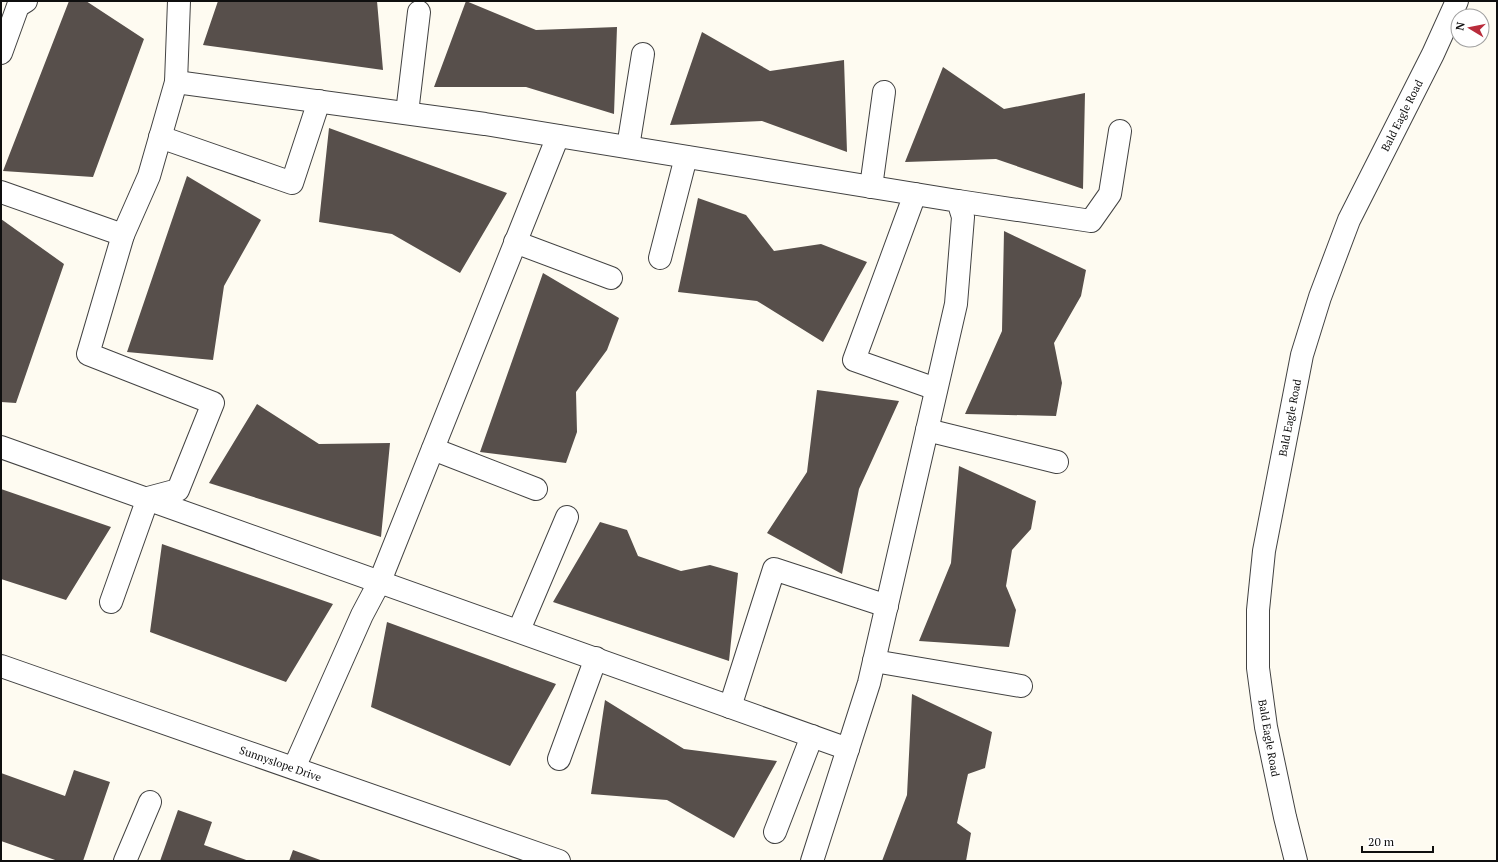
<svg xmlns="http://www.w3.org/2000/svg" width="1498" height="862" viewBox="0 0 1498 862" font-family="'PT Serif',serif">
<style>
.building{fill:#574f4b}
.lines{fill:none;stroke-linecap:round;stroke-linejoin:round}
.minor-casing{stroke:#424242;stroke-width:24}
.minor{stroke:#fff;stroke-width:22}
.labels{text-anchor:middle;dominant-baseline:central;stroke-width:4;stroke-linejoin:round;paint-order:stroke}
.street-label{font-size:11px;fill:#0f0f0f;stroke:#fff}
</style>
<rect width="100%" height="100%" fill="#fefbf1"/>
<path class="building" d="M69 1H86L144 39 93 177 3 171Z
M218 1H377L383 70 203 45Z
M466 1 536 30 617 27 614 114 526 87H434Z
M702 32 770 71 844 60 847 152 762 121 670 125Z
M943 67 1004 109 1085 93 1083 189 996 159 905 162Z
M329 128 507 193 460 273 392 234 319 222Z
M187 176 261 220 224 286 213 360 127 352Z
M698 198 746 215 774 251 821 244 867 262 823 342 757 301 678 292Z
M1 219 64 264 16 403 1 402Z
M1004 231 1086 270 1081 296 1054 343 1062 383 1056 416 965 414 1002 331Z
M543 273 619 318 607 350 576 392 577 432 566 463 480 452Z
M817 390 899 401 859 489 842 574 767 533 807 472Z
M257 404 319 444 390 443 381 537 209 483Z
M959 466 1036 501 1031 529 1012 550 1006 586 1016 610 1009 647 919 641 951 563Z
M1 489 111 527 66 600 1 579Z
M600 522 627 530 638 556 681 571 710 565 738 573 729 661 553 602Z
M162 544 333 604 286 682 150 632Z
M387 622 556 684 510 766 371 707Z
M912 694 992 732 985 768 968 774 957 823 971 833 966 861H882L907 795Z
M605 700 684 749 777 761 734 838 667 800 591 794Z
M74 770 110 782 83 861H58L1 841V773L65 796Z
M178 810 212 822 204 845 249 861H160Z
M293 850 323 861H289Z"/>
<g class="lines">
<g class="minor-casing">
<g id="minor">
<path d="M1 53 18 6 26 1"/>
<path d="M176 82 485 124 958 201 963 217 956 304 869 683 812 861"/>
<path d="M407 113 419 12"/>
<path d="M160 137 292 183 319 101"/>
<path d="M628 147 643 54"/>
<path d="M871 187 884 92"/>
<path d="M1 192 123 235"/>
<path d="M915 194 854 360 936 389"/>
<path d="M958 201 1091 221 1110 194 1120 131"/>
<path d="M515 242 611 278"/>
<path d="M660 258 686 157"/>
<path d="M927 430 1057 462"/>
<path d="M1 447 848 749"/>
<path d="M433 449 536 489"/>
<path d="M111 602 148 498 178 490 213 403 88 354 123 235 149 176 176 82 179 1"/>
<path d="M519 630 567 517"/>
<path d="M874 661 1021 686"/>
<path id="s1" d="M1 666 559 861"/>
<path d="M730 707 774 569 887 606"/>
<path d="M559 759 596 658"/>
<path d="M294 768 362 615 380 581 558 136"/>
<path d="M775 832 812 736"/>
<path d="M125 861 150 802"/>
<path id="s2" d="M1296 861 1285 817 1266 727 1258 668V610L1264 551 1302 355 1320 297 1349 220 1433 54 1457 1"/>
</g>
</g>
<use href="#minor" class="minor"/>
</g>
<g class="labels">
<g class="street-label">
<text stroke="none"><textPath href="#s2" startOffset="774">Bald Eagle Road</textPath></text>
<text stroke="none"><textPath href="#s2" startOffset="450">Bald Eagle Road</textPath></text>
<text transform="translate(1269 738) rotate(80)">Bald Eagle Road</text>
<text stroke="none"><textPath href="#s1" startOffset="296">Sunnyslope Drive</textPath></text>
</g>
</g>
<rect width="1498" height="862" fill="none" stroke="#0f0f0f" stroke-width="4"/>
<g transform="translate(1470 28) rotate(280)"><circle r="19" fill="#ffffff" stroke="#9f9f9f"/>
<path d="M0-3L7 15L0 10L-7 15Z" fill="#b92c3b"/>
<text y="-6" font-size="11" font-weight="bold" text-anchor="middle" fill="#0f0f0f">N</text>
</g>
<path d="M1362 846v6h71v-6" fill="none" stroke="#0f0f0f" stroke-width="2"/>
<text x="1368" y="846" font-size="12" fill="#0f0f0f" stroke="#ffffff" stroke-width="3" paint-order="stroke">20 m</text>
</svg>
